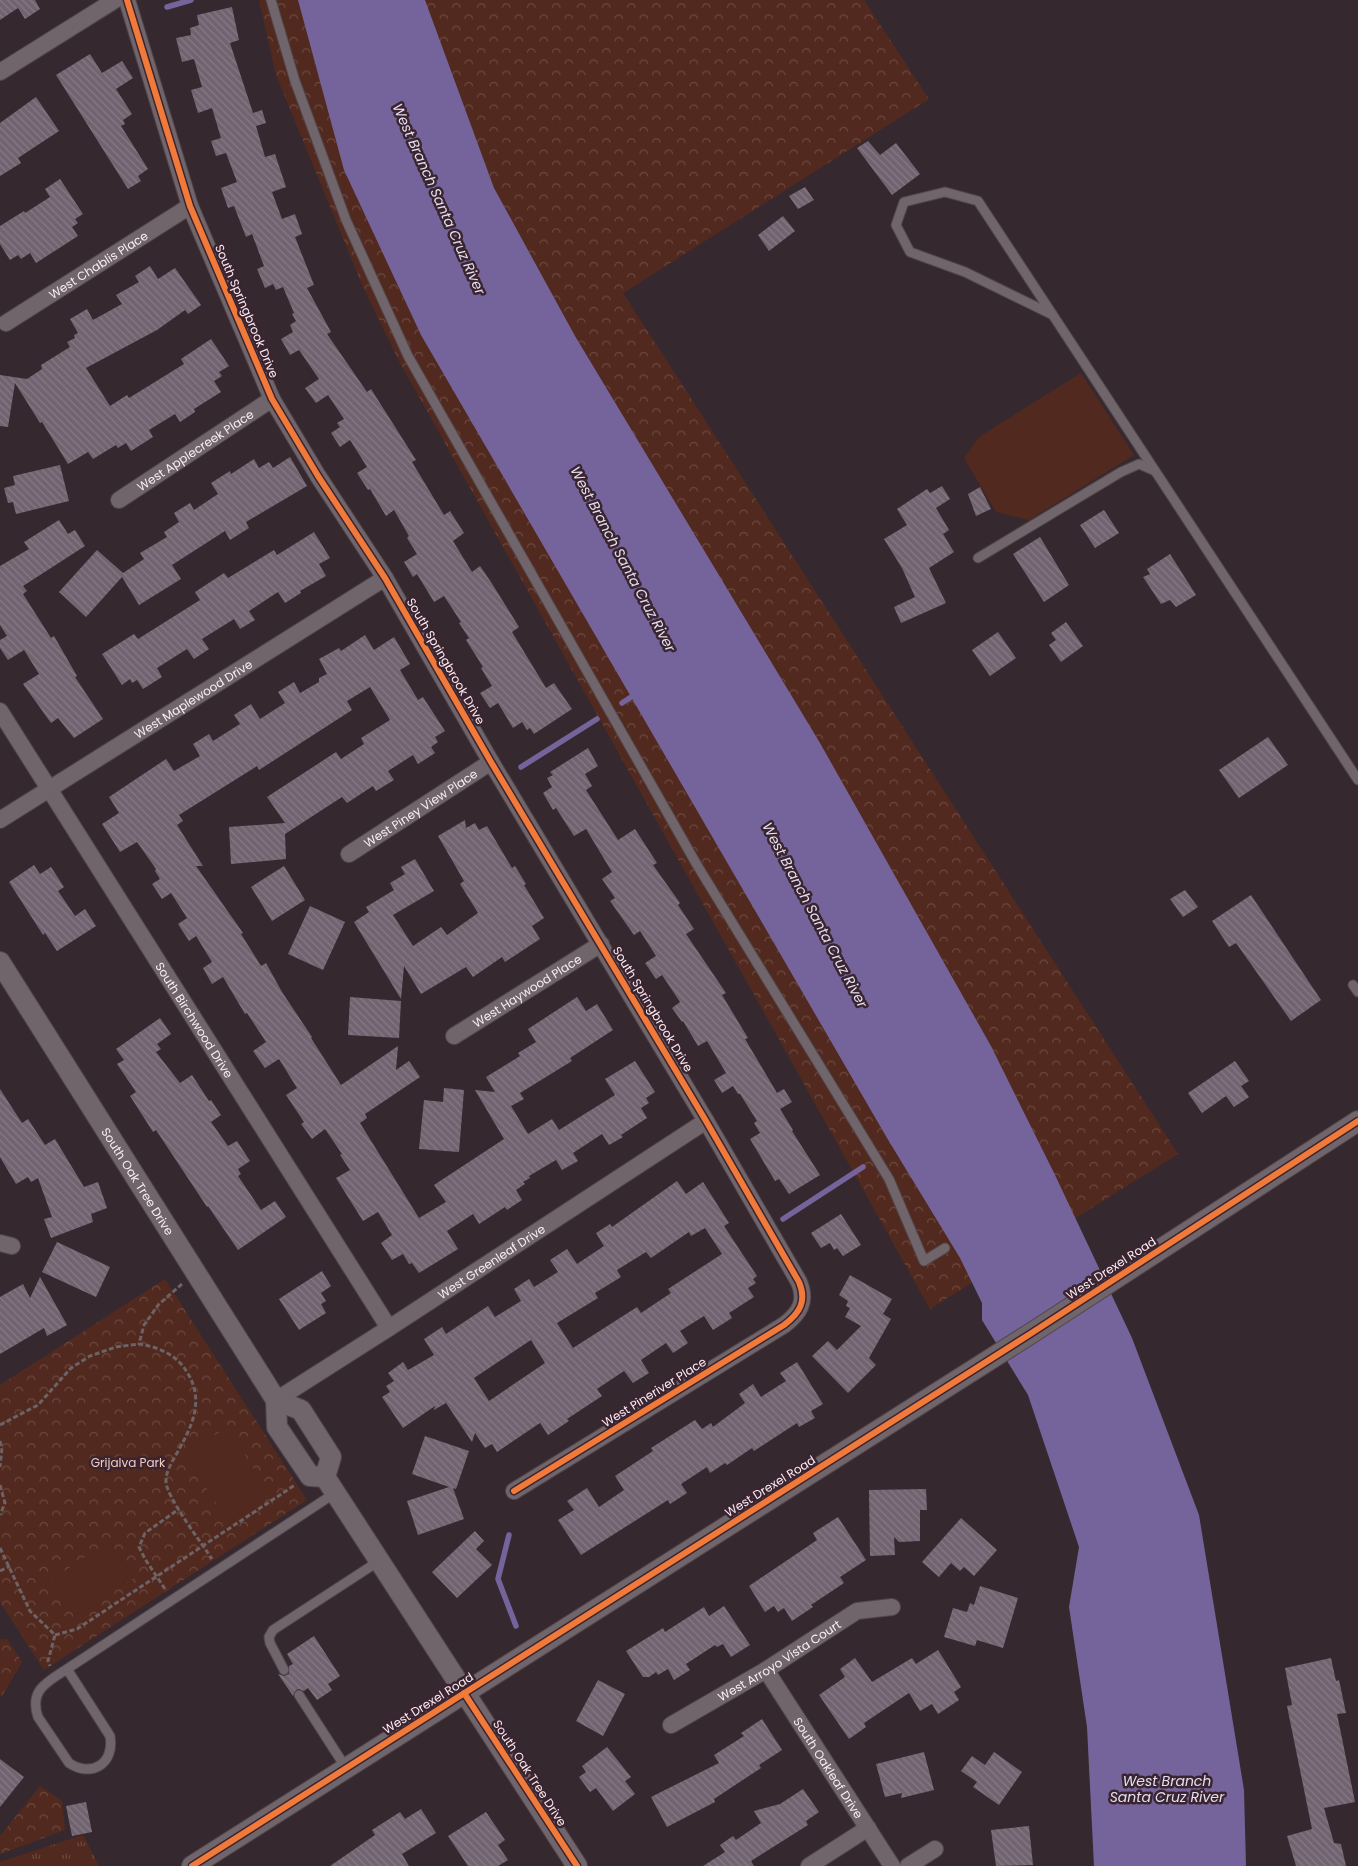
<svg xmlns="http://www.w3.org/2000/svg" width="1358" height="1866" viewBox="0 0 1358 1866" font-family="Poppins,sans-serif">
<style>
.grass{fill:url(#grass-tufts)}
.park{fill:url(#park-crowns)}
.pitch{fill:#52291e}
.water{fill:#75649b}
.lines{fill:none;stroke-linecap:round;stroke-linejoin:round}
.stream{stroke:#75649b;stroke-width:5.5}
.building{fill:url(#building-back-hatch);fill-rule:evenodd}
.service-casing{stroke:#51464c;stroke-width:11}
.minor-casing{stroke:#51464c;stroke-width:18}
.tertiary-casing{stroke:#51464c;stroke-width:22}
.path{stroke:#6c6367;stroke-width:3;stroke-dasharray:5 2.5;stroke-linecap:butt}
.service{stroke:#6f656a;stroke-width:9}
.minor{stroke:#6f656a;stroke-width:16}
.tertiary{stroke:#6f656a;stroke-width:20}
.cycleway-casing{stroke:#3a2430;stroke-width:9}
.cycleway{stroke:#f17a3a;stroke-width:6}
.labels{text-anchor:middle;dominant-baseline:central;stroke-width:5;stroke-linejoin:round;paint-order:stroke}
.street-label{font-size:12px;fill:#fbecf3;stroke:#3a2430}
.park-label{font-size:12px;fill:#f4ccbf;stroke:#3a2430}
.water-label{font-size:14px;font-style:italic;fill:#e3e0f1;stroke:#3a2430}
</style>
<defs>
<pattern id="grass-tufts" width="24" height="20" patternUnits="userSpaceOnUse" patternTransform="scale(1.25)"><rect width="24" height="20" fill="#52291e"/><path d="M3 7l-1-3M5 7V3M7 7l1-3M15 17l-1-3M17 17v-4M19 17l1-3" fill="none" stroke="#6c483f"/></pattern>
<pattern id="park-crowns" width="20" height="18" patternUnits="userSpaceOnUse" patternTransform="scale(1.25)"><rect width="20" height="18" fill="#52291e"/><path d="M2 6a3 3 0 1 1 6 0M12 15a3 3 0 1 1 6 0" fill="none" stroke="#6c483f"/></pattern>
<pattern id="building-back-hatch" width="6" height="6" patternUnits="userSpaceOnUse" patternTransform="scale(1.25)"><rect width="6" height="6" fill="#716370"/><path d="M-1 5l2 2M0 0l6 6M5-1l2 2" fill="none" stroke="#867a85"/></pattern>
</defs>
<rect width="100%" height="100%" fill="#35292f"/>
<path class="grass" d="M83 1835 99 1866H0V1862Z"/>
<path class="park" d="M259 0H864L929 99 623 293 1178 1154 930 1309 399 361 363 287 276 75Z
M165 1279 307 1500 44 1670 0 1602V1385Z
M7 1639 22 1662 2 1696H0V1639Z
M40 1786 62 1801 65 1830 0 1854V1836Z"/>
<path class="pitch" d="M1081 373 1134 455 1029 520 996 512 964 458 979 437Z
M227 1427 269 1493 227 1520 185 1455Z
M109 1541 134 1578 75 1616 51 1580Z"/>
<path class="water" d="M298 0H425L494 188 575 336 820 743 991 1046 1055 1175 1132 1338 1199 1515 1244 1790 1246 1866H1094L1087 1727 1069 1607 1079 1547 1028 1395 982 1320V1303L960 1258 887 1138 421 335 344 170Z"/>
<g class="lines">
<path class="stream" d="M167 7 191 0
M622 703 637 693
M521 767 597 719
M783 1219 863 1167
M509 1535 498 1579 516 1626"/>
</g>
<path class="building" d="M0 0H35L40 9 25 19 18 8 0 20Z
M232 7 239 40 230 43 253 113 262 110 266 123 256 126 265 157 275 154 286 187 272 192 282 219 295 214 302 234 295 237 314 285 307 288 331 332 327 334 367 392 371 389 416 460 412 462 444 515 450 511 464 533 453 541 472 572 480 566 491 582 519 627 512 632 546 688 554 683 572 709 534 734 530 728 527 730 522 722 513 728 498 703 490 708 480 693 492 686 481 668 483 667 466 640 469 638 459 623 461 622 444 596 434 602 417 574 413 577 404 562 417 554 407 538 409 536 394 510 386 516 370 489 368 490 357 473 367 467 350 440 340 447 331 433 340 427 337 423 344 419 328 395 316 403 305 388 319 379 299 350 290 355 281 339 293 332 290 325 296 321 292 314 294 313 283 287 276 290 273 284 265 288 257 269 264 266 252 234 246 237 234 206 228 208 221 188 237 182 226 153 216 156 211 141 221 138 212 108 198 113 191 90 202 87 194 59 182 62 176 38 191 35 190 28 199 25 197 15Z
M90 54 102 73 122 61 133 78 116 89 132 114 123 120 125 124 121 126 148 169 138 176 141 181 128 189 56 75Z
M36 97 59 131 18 158 21 163 0 176V123Z
M868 141 880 155 896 143 920 174 892 195 857 148Z
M60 179 83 214 75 219 78 223 72 227 78 236 36 263 30 253 21 259 18 255 10 260 0 244V226L24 211 25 213 50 197 45 189Z
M805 187 814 200 798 209 789 196Z
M783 216 795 231 769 251 758 235Z
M150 266 158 279 175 268 201 305 188 314 185 310 157 330 86 368 110 406 127 395 129 398 184 364 181 359 211 339 229 366 219 372 222 376 214 381 221 392 194 409 195 412 180 422 175 414 149 430 153 437 131 451 126 443 118 448 116 445 93 459 88 452 68 464 42 422 40 423 15 383 8 427 0 426V375L27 379 42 369 41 365 70 347 67 342 75 338 74 335 78 333 70 319 87 309 93 320 122 304 116 295 139 282 135 276Z
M290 457 307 486 246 522 249 528 230 540 225 531 172 565 181 579 139 605 122 577 86 617 59 592 97 550 123 573 144 559 140 553 167 537 164 532 179 522 174 513 190 503 194 510 218 494 211 483 230 471 231 474 254 459 259 468 269 462 273 468Z
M60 465 69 501 16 514 13 502 8 503 4 488 15 485 13 476Z
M942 486 950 499 936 508 949 530 943 534 954 552 929 568 946 603 901 623 894 607 915 597 902 568 884 539 907 525 897 509 927 489 930 493Z
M980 487 991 509 976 516 968 494Z
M1104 510 1119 533 1095 548 1080 525Z
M59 520 68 534 75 530 85 546 23 586 27 591 23 594 51 638 54 636 77 676 75 677 103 719 74 738 58 718 51 723 23 684 39 674 24 650 8 660 0 648V640L7 636 0 625V566L29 549 24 542Z
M314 532 330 558 319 564 326 576 300 591 301 593 285 603 278 592 249 611 255 620 240 629 234 619 202 639 209 649 194 659 187 649 157 668 162 677 143 689 137 680 132 683 130 679 122 685 102 654 134 634 138 639 200 600 195 592 224 573 228 578 274 550 277 555Z
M1040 537 1069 585 1044 602 1013 554Z
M1170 554 1196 595 1176 607 1170 600 1161 604 1143 577 1150 574 1147 569Z
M1066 622 1083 646 1061 662 1049 645 1056 640 1051 633Z
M998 632 1016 658 990 676 972 650Z
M365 635 374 650 394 637 410 664 400 670 418 700 423 697 445 731 435 737 438 742 431 747 435 753 418 764 413 755 388 771 394 780 376 791 373 786 347 803 342 797 285 834 286 859 231 864 229 827 285 823 267 797 336 752 341 759 364 744 361 738 390 720 370 687 347 701 352 710 259 770 257 766 179 815 183 821 177 825 203 866H196L243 933 241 934 261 966 266 963 282 992 312 1037 311 1038 341 1085 398 1046 396 1070 409 1061 420 1077 365 1114 367 1118 360 1123 419 1218 446 1202 434 1185 504 1139 475 1090 495 1092 486 1077 520 1056 518 1053 536 1042 528 1029 577 997 586 1011 597 1004 613 1030 570 1058 572 1061 520 1093 524 1099 511 1106 528 1134 552 1119 559 1130 615 1095 605 1079 635 1061 655 1092 646 1098 649 1103 641 1108 647 1118 621 1135 623 1137 609 1145 602 1134 573 1153 578 1161 562 1170 556 1160 529 1176 530 1178 523 1182 525 1184 516 1190 522 1200 507 1210 505 1207 479 1224 473 1214 447 1231 458 1249 419 1273 412 1263 409 1264 403 1254 392 1260 381 1243 392 1235 378 1212 363 1221 336 1178 350 1170 340 1155 342 1154 325 1129 312 1139 301 1124 304 1122 286 1095 297 1088 279 1059 265 1068 253 1051 266 1042 247 1013 245 1014 223 977 212 984 203 968 212 962 196 936 189 941 178 924 187 918 171 893 162 899 152 884 160 879 155 871 156 869 137 842 120 852 102 824 119 813 109 797 166 759 174 771 200 756 193 744 209 734 213 741 240 724 234 715 251 704 260 719 285 703 278 692 294 682 300 693 319 682V678L327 674 319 659 339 648 341 651Z
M1268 737 1288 765 1239 798 1219 770Z
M588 748 598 766 585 774 592 786 586 790 618 840 635 829 657 863 653 865 680 903 678 905 694 929 686 934 726 993 722 995 748 1038 745 1039 777 1093 784 1089 792 1102 780 1109 793 1130 792 1131 820 1175 789 1194 779 1179 775 1181 750 1139 760 1133 754 1123 757 1121 740 1094H738L733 1086 722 1093 714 1080 726 1073 707 1041 698 1046 683 1021 682 1022 672 1008 680 1002 662 975 656 979 645 963 656 956 640 931 634 935 610 901 615 898 602 879 612 872 586 829 574 836 556 808 553 810 543 793 552 787 547 778 553 775 550 772Z
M465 820 466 828 475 823 479 830 487 826 512 868 515 866 526 884 524 885 544 918 532 926 540 939 505 962 502 957 473 977 466 967 421 994 404 966 401 999 354 922 369 912 366 907 394 890 390 883 405 874 401 867 415 859 434 891 393 915 413 946 441 927 447 935 478 913 460 884 464 881 438 836Z
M34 865 40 874 51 867 64 887 58 891 75 916 85 909 96 926 57 951 45 933 43 935 9 882Z
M284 866 305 900 272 921 251 887Z
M1185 890 1198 907 1183 917 1170 899Z
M1251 895 1321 1000 1291 1021 1236 943 1229 947 1212 921Z
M310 906 345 922 323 970 288 954Z
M350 997 401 1001 399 1038 348 1035Z
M160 1018 171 1034 157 1044 161 1049 156 1052 180 1083 192 1075 209 1101 211 1100 221 1115 211 1122 228 1146 237 1141 250 1161 238 1169 241 1174 238 1176 261 1210 275 1201 286 1217 238 1250 208 1206 207 1207 156 1130 153 1132 130 1096 136 1092 117 1064 124 1060 116 1049Z
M1235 1061 1249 1081 1241 1086 1249 1097 1234 1107 1226 1096 1202 1113 1188 1093Z
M444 1088 464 1090 459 1152 419 1149 424 1100 443 1102Z
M0 1089 22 1123 28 1119 45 1145 55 1139 84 1187 98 1182 107 1208 91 1214 93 1222 51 1238 44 1219 52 1217 38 1178 31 1182 28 1177 16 1184 0 1157Z
M677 1181 686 1194 703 1182 729 1223 724 1226 757 1276 753 1279 756 1283 748 1288 754 1297 729 1313 732 1318 713 1330 704 1316 680 1331 688 1343 673 1353 666 1343 641 1360 649 1373 633 1383 624 1371 597 1389 602 1396 567 1419 569 1421 548 1435 540 1423 497 1452 492 1444 485 1448 475 1433 472 1442 446 1403 434 1410 435 1406 403 1428 382 1397 390 1392 386 1386 394 1381 388 1373 403 1362 408 1370 434 1355 424 1339 442 1327 446 1334 488 1306 495 1317 521 1301 514 1289 529 1279 534 1287 558 1272 550 1260 567 1249 577 1264 604 1246 596 1233 610 1224 612 1227ZM705 1228 722 1254 668 1289 671 1293 641 1313 637 1307 573 1348 557 1323 598 1298 595 1293 621 1277 617 1270 646 1252 651 1258 689 1232 691 1236ZM531 1340 545 1363 489 1401 474 1378Z
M841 1214 861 1245 843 1256 837 1248 834 1250 830 1243 821 1248 811 1233Z
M57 1242 110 1267 96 1297 42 1272Z
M322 1271 331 1286 321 1293 326 1301 321 1304 326 1313 299 1330 279 1299Z
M850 1275 892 1299 883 1314 891 1319 869 1358 876 1365 848 1393 812 1356 828 1341 837 1350 861 1326 845 1317 850 1308 846 1306 848 1301 839 1295Z
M40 1277 67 1325 47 1336 44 1328 0 1354V1297L23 1284 30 1298Z
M797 1362 823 1404 811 1411 815 1418 799 1427 797 1423 754 1451 752 1448 727 1465 725 1463 710 1473 707 1467 681 1484 687 1493 670 1504 668 1500 581 1555 558 1520 574 1510 567 1501 587 1488 599 1507 624 1490 615 1476 653 1451 651 1448 695 1420 702 1429 711 1423 713 1427 745 1403 739 1394 753 1384 761 1397 786 1381 780 1373Z
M425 1436 469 1451 456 1489 453 1488 464 1519 418 1535 407 1501 449 1487 412 1474Z
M926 1489 927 1510H920V1541L899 1542 894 1537 895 1555 870 1556 869 1490Z
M838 1517 866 1560 840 1577 844 1583 811 1605 813 1607 792 1621 784 1608 778 1612 774 1606 765 1612 749 1586 817 1540 813 1533Z
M961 1518 997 1550 974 1576 964 1567 960 1571 951 1563 939 1577 922 1562Z
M475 1531 484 1541 476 1549 492 1565 457 1598 432 1572Z
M980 1586 1018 1598 1003 1648 977 1640 975 1646 944 1637 953 1608 967 1612 970 1603 974 1605Z
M724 1606 750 1645 731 1657 723 1644 717 1647 715 1645 686 1664 690 1670 674 1680 668 1669 658 1675 656 1672 649 1677H643L626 1651 663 1628 665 1632 704 1607 709 1616Z
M314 1636 340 1676 328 1684 332 1690 317 1700 308 1688 304 1691 299 1689 296 1690 293 1696 278 1674 284 1676 289 1674V1666L293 1664 287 1654Z
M938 1650 961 1687 954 1692 959 1700 938 1714 932 1704 920 1711 909 1693 864 1723 866 1727 849 1739 819 1695 845 1677 840 1669 855 1658 872 1682 912 1658 916 1664Z
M1331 1658 1336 1681 1339 1680 1346 1713 1337 1714 1355 1802 1324 1808 1334 1843 1341 1844 1346 1866H1296L1287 1836 1312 1829 1287 1706 1292 1705 1285 1668Z
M598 1680 625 1694 603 1736 576 1721Z
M762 1719 782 1750 759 1765 761 1768 714 1799 715 1802 667 1827 651 1797 719 1763 714 1755 744 1736 741 1733Z
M607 1747 631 1777 625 1781 635 1794 613 1811 596 1788 590 1792 579 1777 586 1772 582 1766Z
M924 1752 934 1790 901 1798 902 1793 885 1797 876 1764Z
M994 1752 1022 1772 999 1805 973 1787 977 1782 961 1771 972 1756 985 1765Z
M0 1759 24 1777 0 1807Z
M803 1789 819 1812 806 1821 808 1825 751 1861 754 1866H703L725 1852 720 1845 733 1836 736 1840 761 1823 754 1811 780 1804Z
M86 1802 92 1832 72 1836 66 1806Z
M421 1809 436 1833 402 1854 409 1866H330L375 1835 372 1830 400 1812 405 1819Z
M486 1812 505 1840 498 1845 508 1860 498 1866H468L448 1836Z
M1029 1826 1033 1865 996 1866 991 1830Z"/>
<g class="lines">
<g class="service-casing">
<path id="service" d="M271 0 295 81 346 220 408 356 697 865 889 1179 924 1261 945 1248
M1053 315 965 272 910 252 896 225 904 202 945 192 978 201 1358 780
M978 558 1121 472 1139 464 1155 471
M1353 985 1358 992
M67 1669 335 1493
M67 1669 110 1736C115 1764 91 1778 69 1763L38 1717C29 1690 47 1682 67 1669Z
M284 1670 270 1643 269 1637 273 1630 379 1561
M299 1695 346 1768"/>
</g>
<g class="minor-casing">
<g id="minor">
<path d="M127 0 190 206 272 399 318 476 385 578 491 762 706 1121 799 1282C807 1301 800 1313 784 1325L514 1491"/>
<path d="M0 72 115 0"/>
<path id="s1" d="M6 323 190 206"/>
<path id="s2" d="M119 500 272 399"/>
<path id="s3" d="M0 711 389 1328"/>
<path id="s4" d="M0 820 385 578"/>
<path id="s5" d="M349 854 491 762"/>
<path id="s6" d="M454 1036 601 944"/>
<path d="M0 1243 12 1246"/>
<path id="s7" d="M276 1400 389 1328 706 1121"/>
<path id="s8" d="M766 1670 892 1866"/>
<path id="s9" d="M671 1725 766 1670 857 1611 892 1607"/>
<path d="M809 1866 868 1828"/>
<path d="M908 1866 935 1849"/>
</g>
</g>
<g class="tertiary-casing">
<g id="tertiary">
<path id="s10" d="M0 962 276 1400"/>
<path d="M276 1400 301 1410 331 1457 325 1477 310 1476 277 1427Z"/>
<path d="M325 1477 577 1866"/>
<path d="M192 1866 1030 1334 1358 1121"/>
</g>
</g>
<path class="path" d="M182 1284 159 1304 144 1325 139 1344C158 1347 176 1354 187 1372 205 1401 192 1426 177 1453 172 1462 166 1471 166 1481 165 1495 203 1545 212 1559
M0 1425 38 1405 71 1368 90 1356 116 1347 139 1344
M0 1441 2 1448 0 1467
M0 1485 5 1503 0 1515
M0 1548 30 1611 55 1635 48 1661 50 1666
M0 1571 10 1566
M165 1589 145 1559 139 1547 145 1533 179 1509
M55 1635 77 1629 295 1485"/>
<use href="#service" class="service"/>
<use href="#minor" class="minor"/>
<use href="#tertiary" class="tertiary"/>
<g class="cycleway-casing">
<path id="cycleway" d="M127 0 190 206 272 399 318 476 385 578 491 762 706 1121 799 1282C807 1301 800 1313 784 1325L514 1491
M464 1693 577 1866
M192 1866 1030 1334 1358 1121"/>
</g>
<use href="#cycleway" class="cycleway"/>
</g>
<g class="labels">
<g class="street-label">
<text stroke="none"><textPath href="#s1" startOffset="109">West Chablis Place</textPath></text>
<text transform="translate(247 311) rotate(67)">South Springbrook Drive</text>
<text stroke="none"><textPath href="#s2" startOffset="91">West Applecreek Place</textPath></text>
<text transform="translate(446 661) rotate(60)">South Springbrook Drive</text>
<text stroke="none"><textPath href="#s4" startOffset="228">West Maplewood Drive</textPath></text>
<text stroke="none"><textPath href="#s5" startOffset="85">West Piney View Place</textPath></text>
<text stroke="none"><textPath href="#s6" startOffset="86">West Haywood Place</textPath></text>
<text transform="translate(653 1009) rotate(59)">South Springbrook Drive</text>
<text stroke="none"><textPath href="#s3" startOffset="365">South Birchwood Drive</textPath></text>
<text stroke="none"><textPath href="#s10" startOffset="259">South Oak Tree Drive</textPath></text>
<text stroke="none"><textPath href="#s7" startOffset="256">West Greenleaf Drive</textPath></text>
<text transform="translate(1111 1268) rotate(-33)">West Drexel Road</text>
<text transform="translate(654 1392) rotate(-32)">West Pineriver Place</text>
<text transform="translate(770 1486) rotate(-32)">West Drexel Road</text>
<text stroke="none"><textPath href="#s9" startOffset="126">West Arroyo Vista Court</textPath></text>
<text transform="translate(428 1703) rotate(-32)">West Drexel Road</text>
<text stroke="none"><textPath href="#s8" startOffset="116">South Oakleaf Drive</textPath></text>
<text transform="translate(530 1773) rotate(57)">South Oak Tree Drive</text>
</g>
<g class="park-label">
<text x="128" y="1462">Grijalva Park</text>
</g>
<g class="water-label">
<text transform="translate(439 199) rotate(66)">West Branch Santa Cruz River</text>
<text transform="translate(623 559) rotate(62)">West Branch Santa Cruz River</text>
<text transform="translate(815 915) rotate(62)">West Branch Santa Cruz River</text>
<text x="1167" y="1781">West Branch<tspan x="1167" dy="16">Santa Cruz River</tspan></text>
</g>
</g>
</svg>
